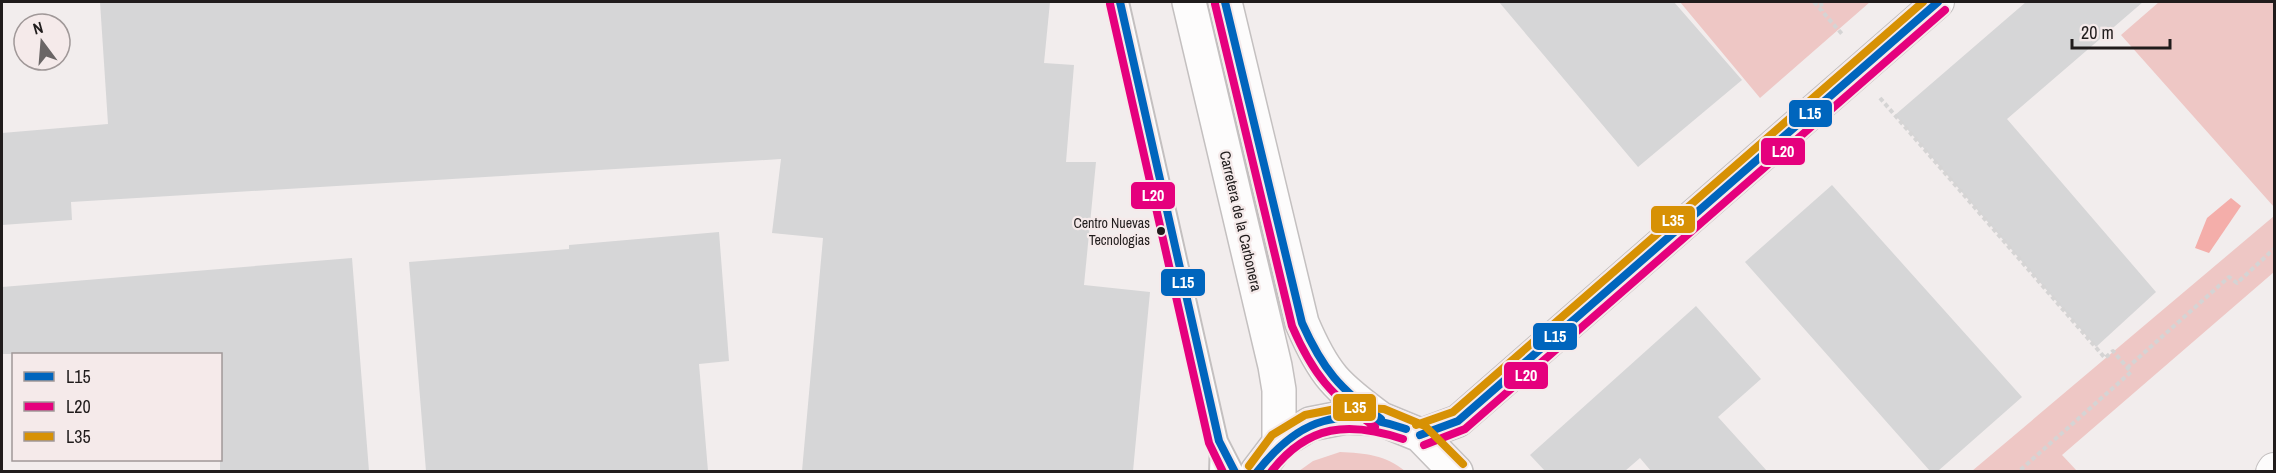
<svg xmlns="http://www.w3.org/2000/svg" width="2276" height="473" viewBox="0 0 2276 473" font-family="'Archivo Narrow',sans-serif">
<style>
.green{fill:#eec7c5}
.water{fill:#f4aeaa}
.building{fill:#d6d6d7}
.lines{fill:none;stroke-linecap:round;stroke-linejoin:round}
.lane-casing{stroke:#c4c0c0;stroke-width:20}
.street-casing{stroke:#c4c0c0;stroke-width:34}
.secondary-casing{stroke:#c4c0c0;stroke-width:36}
.path{stroke:#d5d4d4;stroke-width:4;stroke-dasharray:4.5 3;stroke-linecap:butt}
.lane{stroke:#fdfcfc;stroke-width:16}
.street{stroke:#fdfcfc;stroke-width:32}
.secondary{stroke:#fdfcfc;stroke-width:33}
.bus-1-casing{stroke:#f5eaea;stroke-width:12}
.bus-2-casing{stroke:#f5eaea;stroke-width:12}
.bus-3-casing{stroke:#f5eaea;stroke-width:12}
.bus-1{stroke:#0065bd;stroke-width:8}
.bus-2{stroke:#e5007d;stroke-width:8}
.bus-3{stroke:#d79104;stroke-width:8}
.bus-dot{fill:#201c1c;stroke:#f5eaea;stroke-width:2}
.labels{text-anchor:middle;dominant-baseline:central;stroke-width:4.5;stroke-linejoin:round;paint-order:stroke}
.bus-label{font-size:14px;fill:#201c1c;stroke:#f5eaea;text-anchor:end}
.street-label{font-size:15px;fill:#201c1c;stroke:#f5eaea}
.line-badge{stroke:#f5eaea;stroke-width:2}
.badge-label{font-size:16px;text-anchor:middle;font-weight:bold;fill:#fff}
</style>
<rect width="100%" height="100%" fill="#f2eded"/>
<path class="green" d="M1680 2H1870L1760 98Z
M2159 2H2274V207L2121 35Z
M2274 216V272L2062 455 2077 471H1972Z
M1340 452C1365 453 1386 455 1405 471H1299L1313 461Z"/>
<path class="water" d="M2231 198 2241 206 2209 253 2195 248 2207 218Z"/>
<path class="building" d="M100 2H1050L1044 63 1074 65 1066 162H1096L1084 285 1150 292 1133 471H802L823 238 772 233 781 159 71 202 72 220 2 225V133L108 124Z
M1499 2H1674L1742 80 1638 167Z
M2026 2H2143L2007 119 2156 292 2096 347 1895 115Z
M1832 185 2022 397 1938 471H1930L1745 262Z
M719 232 729 361 699 364 708 471H426L409 262 569 249V245Z
M352 258 369 471H220V354H2V287Z
M1696 306 1761 379 1718 417 1767 471H1651L1640 458 1625 471H1545L1530 455Z"/>
<g class="lines">
<g class="lane-casing">
<path id="lane" d="M1120 2 1219 441 1235 472
M1218 472 1219 444"/>
</g>
<g class="street-casing">
<path id="street" d="M1420 435 1458 421 1938 2
M2272 472 2274 469"/>
</g>
<g class="secondary-casing">
<path id="secondary" d="M1189 2 1275 366 1279 390V443
M1225 2 1302 323C1324 375 1336 386 1381 419
M1257 472 1279 443 1310 424 1346 417 1381 419 1420 435 1456 472"/>
</g>
<path class="path" d="M1814 2 1842 34
M1821 2 1822 11
M1880 98 2105 358 2113 351 2131 372 2018 472
M2127 368 2229 277 2237 283 2274 249"/>
<use href="#lane" class="lane"/>
<use href="#street" class="street"/>
<use href="#secondary" class="secondary"/>
<g class="bus-1-casing">
<path id="bus-1" d="M1120 2 1219 441 1235 472
M1225 2 1302 323C1323 370 1340 389 1381 419
M1420 435 1458 421 1938 2
M1257 472C1301 416 1340 407 1406 429"/>
</g>
<g class="bus-2-casing">
<path id="bus-2" d="M1110 4 1209 443 1223 472
M1215 4 1292 326C1313 375 1332 396 1375 427
M1424 445 1465 429 1945 10
M1271 472C1308 424 1349 421 1403 439"/>
</g>
<g class="bus-3-casing">
<path id="bus-3" d="M1416 425 1453 412 1923 2
M1249 466 1272 435 1305 415 1346 407 1384 409 1425 426 1463 464"/>
</g>
<use href="#bus-1" class="bus-1"/>
<use href="#bus-2" class="bus-2"/>
<use href="#bus-3" class="bus-3"/>
</g>
<circle class="bus-dot" cx="1161" cy="231" r="5"/>
<g class="labels">
<g class="bus-label">
<text x="1150" y="223">Centro Nuevas<tspan x="1150" dy="17">Tecnologias</tspan></text>
</g>
<g class="street-label">
<text transform="translate(1241 221) rotate(77)">Carretera de la Carbonera</text>
</g>
</g>
<g class="line-badge">
<rect x="1788" y="99" width="45" height="29" rx="6" fill="#0065bd"/>
<rect x="1760" y="137" width="46" height="29" rx="6" fill="#e5007d"/>
<rect x="1130" y="181" width="46" height="29" rx="6" fill="#e5007d"/>
<rect x="1650" y="205" width="46" height="29" rx="6" fill="#d79104"/>
<rect x="1160" y="268" width="46" height="29" rx="6" fill="#0065bd"/>
<rect x="1532" y="322" width="46" height="29" rx="6" fill="#0065bd"/>
<rect x="1503" y="361" width="46" height="29" rx="6" fill="#e5007d"/>
<rect x="1332" y="393" width="45" height="29" rx="6" fill="#d79104"/>
</g>
<g class="badge-label">
<text x="1810" y="119">L15</text>
<text x="1783" y="157">L20</text>
<text x="1153" y="201">L20</text>
<text x="1673" y="226">L35</text>
<text x="1183" y="288">L15</text>
<text x="1555" y="342">L15</text>
<text x="1526" y="381">L20</text>
<text x="1355" y="413">L35</text>
</g>
<rect width="2276" height="473" fill="none" stroke="#201c1c" stroke-width="6"/>
<rect x="12" y="353" width="210" height="108" fill="#f5eaea" stroke="#a09898" stroke-width="1.5"/>
<rect x="24" y="372" width="30" height="9" fill="#0065bd" stroke="#a09898" stroke-width="1.5"/>
<text x="66" y="383" font-size="18" fill="#201c1c">L15</text>
<rect x="24" y="402" width="30" height="9" fill="#e5007d" stroke="#a09898" stroke-width="1.5"/>
<text x="66" y="413" font-size="18" fill="#201c1c">L20</text>
<rect x="24" y="432" width="30" height="9" fill="#d79104" stroke="#a09898" stroke-width="1.5"/>
<text x="66" y="443" font-size="18" fill="#201c1c">L35</text>
<g transform="translate(42 42) rotate(344)"><circle r="28" fill="#f5eaea" stroke="#a09898" stroke-width="1.5"/>
<path d="M0-4.5L10 22L0 15L-10 22Z" fill="#6a6565"/>
<text y="-9" font-size="16" font-weight="bold" text-anchor="middle" fill="#201c1c">N</text>
</g>
<path d="M2072 39v9h98v-9" fill="none" stroke="#201c1c" stroke-width="3"/>
<text x="2081" y="39" font-size="18" fill="#201c1c" stroke="#f5eaea" stroke-width="4.5" paint-order="stroke">20 m</text>
</svg>
